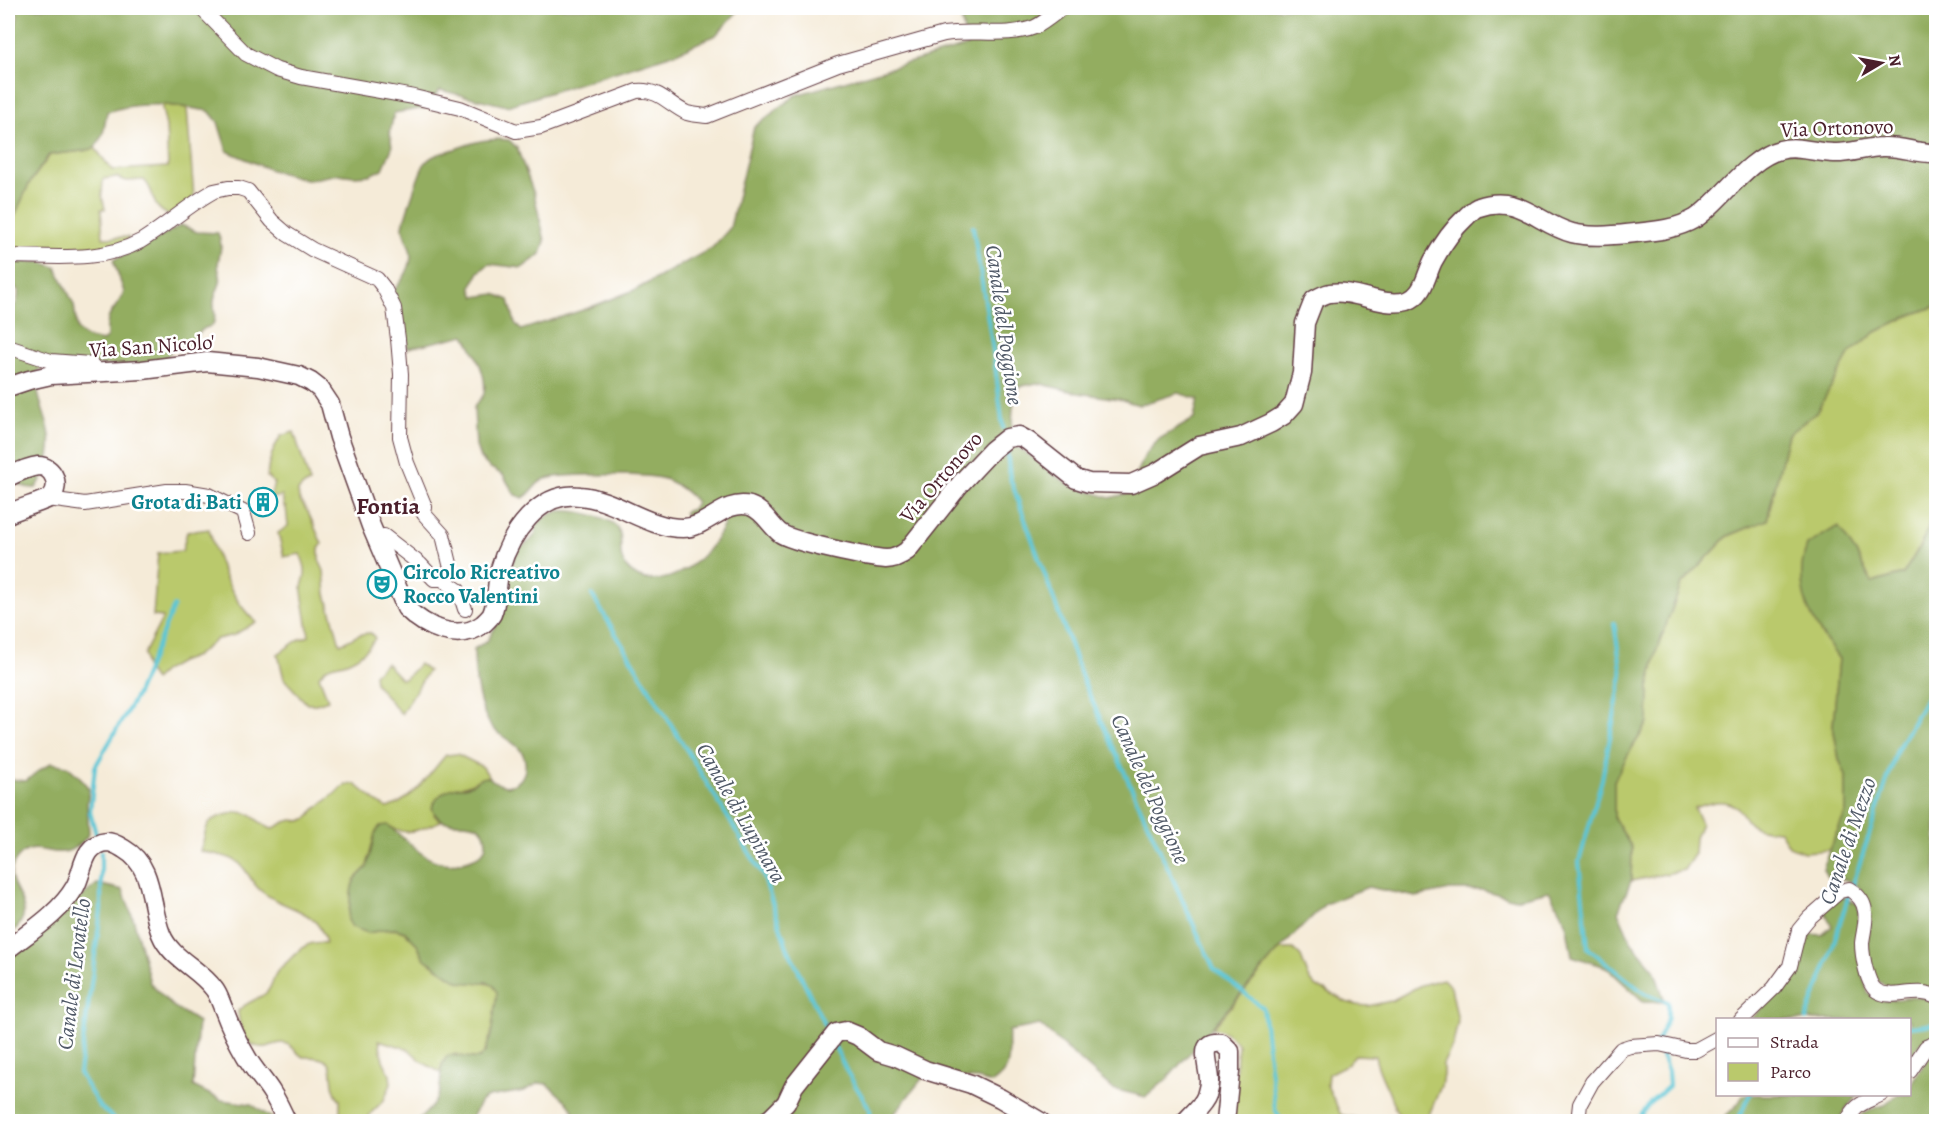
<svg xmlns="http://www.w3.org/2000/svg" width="1944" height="1129" viewBox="0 0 1944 1129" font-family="Alegreya,serif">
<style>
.green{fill:#bac96c;stroke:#82744c;stroke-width:1.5}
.forest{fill:#93ad60;stroke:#6e6646;stroke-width:1.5;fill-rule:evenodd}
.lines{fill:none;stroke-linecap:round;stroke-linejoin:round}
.stream{stroke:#5bc6d6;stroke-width:4}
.street-casing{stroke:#643e45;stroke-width:16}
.secondary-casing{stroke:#643e45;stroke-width:21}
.street{stroke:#fff;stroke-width:14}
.secondary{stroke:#fff;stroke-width:18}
.labels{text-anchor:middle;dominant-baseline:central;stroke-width:5;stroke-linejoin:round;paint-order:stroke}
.street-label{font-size:21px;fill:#4a1f2b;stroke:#fff}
.culture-label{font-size:21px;font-weight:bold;fill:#0d838f;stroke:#fff;text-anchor:end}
.water-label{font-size:22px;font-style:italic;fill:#505967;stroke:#fff}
.quarter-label{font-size:24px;font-weight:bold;fill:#4a1f2b;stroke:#fff}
</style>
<rect width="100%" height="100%" fill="#fff"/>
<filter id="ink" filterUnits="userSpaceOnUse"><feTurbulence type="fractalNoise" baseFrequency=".0167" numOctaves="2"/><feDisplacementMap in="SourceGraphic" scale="12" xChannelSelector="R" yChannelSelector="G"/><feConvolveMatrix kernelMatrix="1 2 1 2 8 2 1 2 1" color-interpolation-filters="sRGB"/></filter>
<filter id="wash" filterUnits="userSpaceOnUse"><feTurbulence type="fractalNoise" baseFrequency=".008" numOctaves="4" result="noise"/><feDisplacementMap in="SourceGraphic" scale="24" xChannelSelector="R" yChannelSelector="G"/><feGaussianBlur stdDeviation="1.35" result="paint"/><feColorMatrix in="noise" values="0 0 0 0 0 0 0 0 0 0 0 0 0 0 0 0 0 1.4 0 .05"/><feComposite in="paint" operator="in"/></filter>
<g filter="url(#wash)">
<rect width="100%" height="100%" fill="#f5ebd8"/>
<path class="green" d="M161 104 187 108 194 198 170 216C147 205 158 194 144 180 132 179 129 184 116 177L103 179 102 196 105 209H101L103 238 128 237 129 241 90 252 8 250V231L29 184 50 155C65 152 80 153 95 148L112 170 168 167 166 126Z
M1936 306V436C1932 451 1936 466 1936 482 1937 517 1922 545 1903 574L1872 583 1856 553 1820 632 1839 659 1833 726 1839 759 1846 776V812L1829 850 1804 852 1789 846 1780 831C1769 830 1755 830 1748 822 1744 818 1743 813 1739 810 1726 796 1710 803 1694 808L1701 823 1695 838 1694 855 1684 870 1631 881 1632 848 1614 818V781L1630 751 1648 723 1649 688 1656 652 1681 585 1728 536 1767 520 1788 434 1816 413 1850 353 1876 332 1906 317Z
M294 432 310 483 304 485 298 491 299 499 308 512 322 544 319 549V560L324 571 326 594 340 644C352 640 357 633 371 633L375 638C370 648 359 657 349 661 336 667 329 662 319 676L328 700 316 704H307L284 679 278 654 298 640 309 636 302 592C301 585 304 582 305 575 306 569 303 560 300 554L284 557 278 533 288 526 286 507H284L282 496 270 498 274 483 267 477C268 462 273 448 281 436Z
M209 529C217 560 231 601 256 622L234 635 217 639 196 656 180 662 164 671 154 680 146 668 144 654 163 617 153 616 158 553 182 551 187 532Z
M386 663 401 679 406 678 419 664 428 671 401 714 375 683 374 674Z
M457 754 483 767 489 777C477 777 471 787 458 787L434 815 441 821C423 828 406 839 388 825L373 842 367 867 355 879 352 887 348 920 368 933C386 929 404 925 416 942 419 947 421 954 425 958 428 962 447 974 452 977 465 985 480 980 493 985L498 992 491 1035 485 1052 480 1058 471 1059 455 1054 442 1064 440 1072 425 1064 408 1049 379 1040 383 1060 390 1075 391 1084 384 1100 372 1112 366 1121H340V1100C322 1079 348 1056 303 1057 296 1053 292 1044 284 1043 278 1042 272 1046 266 1047 245 1050 239 1027 238 1011 246 1002 257 1000 266 993 272 988 272 979 277 972 280 967 286 964 290 959 301 948 309 940 326 943 318 906 283 911 260 890 250 882 247 867 236 861 226 855 212 854 200 851 209 828 200 821 229 814 236 812 242 811 248 814 257 818 262 826 272 829L285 822 292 820 301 821 308 818 313 811 346 785 355 784 377 802 387 808C413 801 429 774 446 755Z
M1280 949H1293L1301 957 1309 978 1317 987 1327 991 1346 1002 1357 1005 1368 1006 1391 1001 1421 985 1443 979 1451 987 1458 1021 1453 1044 1443 1064V1075L1441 1086 1426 1122C1393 1121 1398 1113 1387 1088 1382 1077 1377 1068 1375 1056L1355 1055 1348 1064 1328 1074 1327 1085 1341 1115 1372 1121H1231L1238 1045C1231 1035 1225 1030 1213 1028Z"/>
<path class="forest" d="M16 8H741L716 35 676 53 507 106 440 90 425 108 394 113 390 132 392 148 383 169 369 175 354 176 338 174 308 180 271 170 227 151 218 122 209 111C174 105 142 100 107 112L103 134 95 148C80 153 65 152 49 155L29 184 8 231V49L18 17Z
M959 8H1936V306L1906 317 1876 332 1850 353 1816 413 1788 434 1767 520 1728 536 1681 585 1656 652 1649 688 1648 723 1630 751 1614 781V818L1632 848 1631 881 1618 912 1632 943 1654 969 1665 1002 1643 1001 1606 967 1572 956 1566 922 1549 891 1515 899 1483 890H1450L1416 897 1368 887 1325 904 1280 949 1168 1078 1146 1097 1113 1089 1040 1025 1009 1031C1007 1055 1015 1068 992 1083L978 1079 924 1076 894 1114 891 1121H571L573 1118V1110L566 1101 547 1084 539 1083 524 1091 488 1097 481 1101 470 1121H415C425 1116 439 1100 440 1088 442 1074 438 1070 447 1056 459 1053 468 1060 480 1058L485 1052 491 1035 497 992 493 985 486 982 469 983 460 982 453 978 425 959 417 944 405 932 396 929H387L368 933 352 927 348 920 352 887 355 879 367 867 375 833 380 826 388 825C416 847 432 875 472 859 479 857 486 851 486 843 485 806 440 839 432 807 437 796 446 789 458 787 464 786 463 788 468 786 478 782 477 777 489 777 509 797 531 779 524 757 520 744 506 740 497 732 478 716 474 674 474 649L488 640 495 627 500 608 503 584 518 550 531 540 536 533V525C541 520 549 514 556 512 569 508 608 516 617 527 625 537 616 555 626 567 650 595 690 572 709 549 715 542 719 533 724 525L721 517 689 520 684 512 692 509 696 502C688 492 678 485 667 480 652 473 558 473 543 480 533 485 534 492 523 498L515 495 503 475 489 467 480 458 476 446 474 408C476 401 483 399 484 393 488 375 473 350 465 335L408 348 394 290C404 279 414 265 410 249 408 241 403 236 403 227 404 219 421 166 426 162 433 154 446 152 455 149 474 142 489 137 509 140L517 148 534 194 545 241 541 254 522 268 489 264 479 272 471 287 475 297 495 294 509 300 515 323 521 330 586 309 637 289 712 248 730 228 754 127 796 95 967 46ZM1037 383 1078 393 1119 399 1139 405 1178 393 1198 399 1194 419 1159 439 1145 455 1129 493 1110 498 1070 485 1053 474 1037 460 1011 443 1013 407 1018 387Z
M181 225 197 232 218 233C224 248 219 251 218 265 218 271 222 276 220 283 218 289 215 295 214 301 213 309 217 317 213 324 210 328 209 326 205 328 197 332 196 340 193 348L181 346 174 347 166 358 138 366 59 364 43 367 37 371C33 409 61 426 46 467 43 475 41 482 36 488 23 489 17 483 8 475V316C14 307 20 301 18 289L8 287V262H41L56 267 74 305 77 329 81 334 88 338 102 341 107 338C105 309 115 314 124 292L113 260 147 245Z
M1936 483V991L1919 987 1886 986 1874 978C1872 969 1869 959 1868 950 1867 912 1878 879 1827 877L1823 869 1829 850 1846 812V776L1839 759 1833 726 1839 659C1819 632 1799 604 1802 568 1802 561 1805 552 1807 545L1838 526 1856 553 1872 583 1903 574 1921 545 1933 515Z
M51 763 67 766 80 777 89 789 87 804 89 834C83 841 78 848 68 851 48 858 31 836 14 863 0 892 47 903 8 937V779L26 781 38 771Z
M97 884 123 890 134 921 150 983 171 1005 198 1022 193 1086 221 1100 251 1104 276 1121 8 1122V958Z
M1841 896 1858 904 1863 976 1868 993 1884 1001 1920 996 1936 1003V1036L1921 1042 1910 1057V1020H1750L1792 978 1809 934 1822 935 1832 926 1824 910Z
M1935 1052H1936V1121H1857L1862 1115 1877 1107 1885 1105 1898 1095 1910 1094C1910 1083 1925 1060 1935 1052Z
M1743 1095H1858L1847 1107 1840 1121 1718 1122C1728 1113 1738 1107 1743 1095Z"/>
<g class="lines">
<path class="stream" d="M973 227 994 357 1003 428
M1007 452 1010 478 1084 683 1196 930 1214 969 1263 1008 1275 1109 1282 1122
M592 595 763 875 787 947 829 1034
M1614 623 1622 675 1602 779 1579 862 1588 948 1644 993 1668 1002V1018L1657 1041
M96 834 90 812 95 767 136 696 174 606
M101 852V910L79 1073 99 1106 118 1122
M1852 887 1897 750 1936 680
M1806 1020 1830 955 1849 894
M1910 1027 1936 1024
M833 1043 847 1072 870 1109 871 1122
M1636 1122 1651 1102 1669 1086 1668 1071 1659 1049
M1737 1122 1750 1094"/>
</g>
</g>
<g filter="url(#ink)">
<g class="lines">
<g class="street-casing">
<path id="street" d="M201 8 246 54 277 70 301 77 414 97 460 108 516 131 541 127 637 91C660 89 669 105 687 113 694 115 700 115 707 116L838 64 944 34C974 29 1006 38 1035 27 1045 22 1054 14 1062 8
M8 256C51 256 101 263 141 241 166 226 188 205 214 191L228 188H239L248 191 272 221 287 234 313 250 377 279 384 288 394 308 398 339 401 374 400 437 407 463 425 507 424 514 443 535 451 568 449 575 442 579H434L420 564 384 536
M8 347 51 361 90 364 94 367 91 372
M48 499 85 504 167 491H185L209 495 243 512 249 533
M442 579 458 590
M460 593 465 609
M1741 1020 1774 988 1790 966 1799 930 1809 918 1840 891 1849 889C1857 894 1864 901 1865 911 1867 921 1863 933 1862 943 1862 955 1867 985 1877 991 1893 1001 1917 986 1936 997
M1910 1071 1926 1047 1936 1043
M1578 1122 1580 1104 1592 1082 1621 1049 1630 1046 1659 1044 1686 1050H1696L1718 1038
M1847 1122C1856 1102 1865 1103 1882 1094"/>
</g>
<g class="secondary-casing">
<path id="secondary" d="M8 387 29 380 51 375 142 370 207 362 258 367 299 376 311 382 320 389 330 404 339 437 371 526 406 608C425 627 458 643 483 624 486 621 490 618 492 614 498 600 496 584 500 569 510 534 539 491 580 496 616 499 646 528 683 528 707 528 725 499 750 506 763 510 770 525 780 533 792 542 870 558 886 559 894 559 900 556 907 551L961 483 992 450 1007 438 1019 436 1028 441 1076 479 1089 483 1131 484 1156 473 1199 446 1241 437 1271 423 1284 415 1294 404 1302 373 1305 323 1314 300C1319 297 1325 294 1330 293 1355 289 1382 308 1407 301 1424 295 1426 275 1433 261 1442 245 1452 230 1465 218 1469 214 1474 208 1479 207 1518 193 1538 224 1572 233 1591 238 1615 235 1635 233 1657 231 1677 229 1696 218 1721 201 1749 157 1780 150 1797 145 1816 153 1834 153 1850 154 1866 147 1883 147 1902 146 1918 154 1936 153
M8 477C16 473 28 467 38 466 54 466 61 486 51 497 46 501 17 509 8 514
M8 949C31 931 60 913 75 887 84 871 82 844 107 842 113 842 119 846 124 849 155 867 149 904 161 934 171 959 199 968 214 989 219 995 221 1004 224 1010 230 1026 237 1041 246 1056 253 1069 264 1080 272 1093 278 1102 282 1112 287 1122
M764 1122 771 1118 786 1103 794 1086 836 1033 846 1031 858 1036 878 1051 895 1056 925 1070 971 1084 1000 1098 1041 1122
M1185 1122C1192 1114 1203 1105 1206 1096 1207 1092 1209 1086 1209 1082 1210 1067 1195 1040 1222 1043L1230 1051V1072L1225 1122"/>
</g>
<use href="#street" class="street"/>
<use href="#secondary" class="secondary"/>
</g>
</g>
<defs>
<g id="building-ring" transform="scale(1.5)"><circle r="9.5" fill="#fff" stroke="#0f9aa8" stroke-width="1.5"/><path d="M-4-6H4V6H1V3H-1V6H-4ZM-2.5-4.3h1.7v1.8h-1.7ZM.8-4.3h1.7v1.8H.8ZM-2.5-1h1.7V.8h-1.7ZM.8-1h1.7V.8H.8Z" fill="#0f9aa8"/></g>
<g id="theatre-ring" transform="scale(1.5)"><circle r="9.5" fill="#fff" stroke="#0f9aa8" stroke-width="1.5"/><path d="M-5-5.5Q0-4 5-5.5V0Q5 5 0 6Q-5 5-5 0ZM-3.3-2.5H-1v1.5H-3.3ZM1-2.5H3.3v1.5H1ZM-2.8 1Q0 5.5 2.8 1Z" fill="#0f9aa8"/></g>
</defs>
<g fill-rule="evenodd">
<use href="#building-ring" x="263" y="502"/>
<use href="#theatre-ring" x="382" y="584"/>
</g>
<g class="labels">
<g class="street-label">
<text transform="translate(1837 128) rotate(-2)">Via Ortonovo</text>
<text transform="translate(152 346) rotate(-4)">Via San Nicolo'</text>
<text transform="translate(941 477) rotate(-49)">Via Ortonovo</text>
</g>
<g class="culture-label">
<text x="242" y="502">Grota di Bati</text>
<text x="403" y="572" text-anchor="start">Circolo Ricreativo<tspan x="403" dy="24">Rocco Valentini</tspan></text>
</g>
<g class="water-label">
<text transform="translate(1004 325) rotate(82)">Canale del Poggione</text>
<text transform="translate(1150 789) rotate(66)">Canale del Poggione</text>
<text transform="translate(741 813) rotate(60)">Canale di Lupinara</text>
<text transform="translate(1848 841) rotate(-71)">Canale di Mezzo</text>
<text transform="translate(74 974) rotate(-83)">Canale di Levatello</text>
</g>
<g class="quarter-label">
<text x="388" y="506">Fontia</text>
</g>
</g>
<rect width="1944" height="1129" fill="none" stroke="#fff" stroke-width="30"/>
<rect x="1716" y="1018" width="195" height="78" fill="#ffffff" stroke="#b7a5aa" stroke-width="1.5"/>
<rect x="1728" y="1038" width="30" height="9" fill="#ffffff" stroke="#b7a5aa" stroke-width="1.5"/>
<text x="1770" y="1048" font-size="18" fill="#4a1f2b">Strada</text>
<rect x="1728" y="1063" width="30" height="18" fill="#bac96c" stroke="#b7a5aa" stroke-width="1.5"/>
<text x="1770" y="1078" font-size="18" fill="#4a1f2b">Parco</text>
<g transform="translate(1881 63) rotate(80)" stroke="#ffffff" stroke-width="4.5" paint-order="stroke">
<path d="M0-4.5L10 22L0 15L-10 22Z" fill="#4a1f2b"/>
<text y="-9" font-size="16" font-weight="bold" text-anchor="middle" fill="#4a1f2b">N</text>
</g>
</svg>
